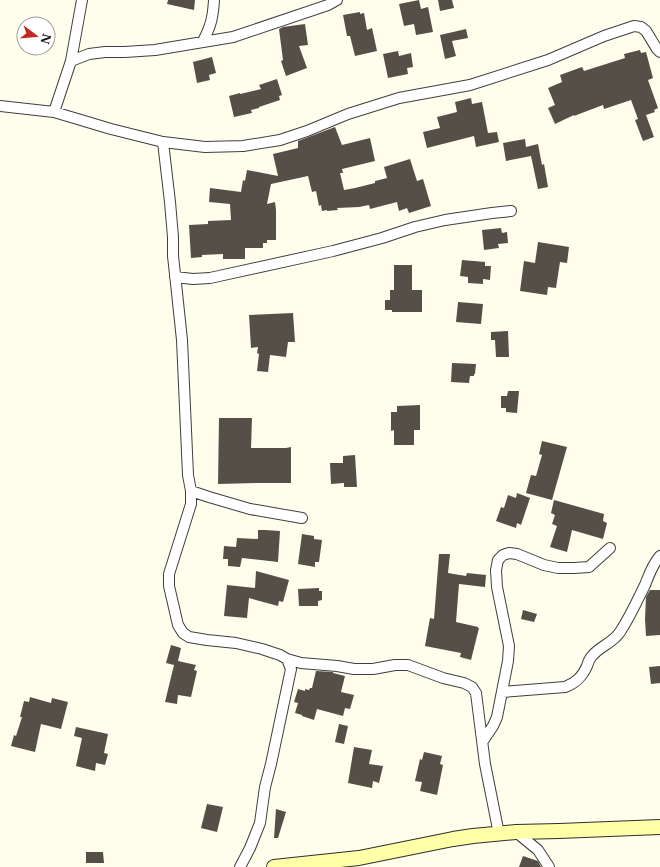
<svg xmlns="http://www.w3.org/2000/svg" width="660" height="867" viewBox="0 0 660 867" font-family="'Libre Baskerville',serif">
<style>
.building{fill:#564f48}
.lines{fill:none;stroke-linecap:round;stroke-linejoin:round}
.street-casing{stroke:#3f3f3f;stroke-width:12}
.secondary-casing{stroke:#2e2e2e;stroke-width:16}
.street{stroke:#fff;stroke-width:10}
.secondary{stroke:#feffa7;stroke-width:14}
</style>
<rect width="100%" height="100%" fill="#fffeec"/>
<path class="building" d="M168 0H195L194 10 167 4Z
M419 0 421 9 428 7 433 32 416 35 414 24 404 26 399 4Z
M438 0H452L454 8 440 11Z
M360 12V14L364 13 367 30 372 28 377 51 355 56 350 36H347L343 15Z
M305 24 308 45 299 46 307 68 286 76 281 61 283 60 279 29 283 27Z
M466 29 468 38 452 41 456 56 445 59 440 35Z
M640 50 641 53 646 52 653 78 648 80 658 108 654 110 655 112 646 115 654 137 643 141 635 120 638 119 631 100 604 109 603 105 574 116V115L555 124 548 108 555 105 548 88 562 82 560 75 582 67 584 71 625 58 624 54Z
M398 51 399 56 411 53 413 67 407 68 408 74 388 78 383 54Z
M212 57 216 73 209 75 210 80 197 83 193 62Z
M277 79 282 95 279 96 280 100 259 107V108L251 110 252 113 234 117 229 96 240 93V94L261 89 259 85Z
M471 98 472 104 482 102 488 133 497 132 499 142 476 147 474 136 427 148 423 132 440 128 437 117 457 112 455 102Z
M335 127 342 145 370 138 375 161 342 169 343 173H340L344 190 355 188 375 183V181L387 178 384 167 410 159 417 181 423 179 431 206 409 213 407 208 399 211 397 202 370 209 369 205 359 207 337 208 338 210 327 211V210L322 211 321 205 319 206 316 191 312 192 308 176 271 184 267 204 275 202 276 210V240H267V243H263V248H245V259H223V254L202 255V257L191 258 189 225 208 224V221L231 220 230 204 209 202 210 188 241 192 243 180 245 181 247 170 278 176 273 154 298 148V141Z
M525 139 526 147 538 144 542 165 544 164 548 187 538 189 531 156 506 161 503 143Z
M501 228 502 233 507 232 508 243 498 244 499 248 484 250 482 230Z
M538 242 569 247 567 263 560 262 556 288 548 287 547 295 520 291 524 261 535 263Z
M462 260 485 262V266H491L490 280 483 279V284L468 283V277L460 276Z
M394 265H412V290H422V312H392V310H385V300H390V290H394Z
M458 302 483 304 481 324 456 322Z
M293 313 295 342H288L286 357 270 355 268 372 257 371 259 354 257 353 258 347 251 348 249 315Z
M508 331 509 357H496L495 340H491V332Z
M452 363 476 364 475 374H474V376H470L469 383 451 382Z
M508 391H519L517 413 506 412V408H501V396H507Z
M420 405V430H414V445H394V430L391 431V412H397V406Z
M219 418H252L251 448H286L291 447V483H257L218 484Z
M542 441 567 447 552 500 526 493 531 475 536 476 542 455 539 454Z
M355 455 357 487H344V483L331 484 330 463H343V456Z
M517 493 530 498 521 525 517 523 516 528 496 521 501 507 504 508 508 495 516 498Z
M554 500 604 514 603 521 607 523 603 539 572 530 567 552 550 547 557 526 552 524 555 515 551 513Z
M258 530H265L280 531 278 562 242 558 240 567 228 566V559H223L224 546 236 547 237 538 258 539Z
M302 534 314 536V539L322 540 319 562H315V567L298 564Z
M439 554H450L448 573 466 576 467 573 486 575 485 587 459 584 456 622 478 627V628H479L471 660 460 657 461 653 425 646 430 618 434 619Z
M256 571 289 580 283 602 279 601 278 606 249 598 247 618 224 616 227 585 255 588Z
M319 588V591H322V600L318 601V606H299L298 589Z
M650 590H660V635L646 636 645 619 646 597Z
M523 610 537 614 534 622 521 619Z
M171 645 181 648 178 661 196 665 194 670 197 671 191 697 178 695 177 704 165 702 174 665 166 663Z
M660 666V683L651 684 649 667Z
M316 671 333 672V673L345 676 341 692 354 695 350 709 345 708 343 716 317 709 314 720 302 716V715L295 713 298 703 294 702 298 689 305 691V689L309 690 310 688H312Z
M30 697 51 703 52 698 68 702 61 729 41 724 35 752 11 746 14 735 16 736 22 717H20L24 701 29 702Z
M339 724 348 726 344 744 335 742Z
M76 727 108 734 104 753 108 754 105 765 96 763 95 771 76 766 82 738 74 736Z
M354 747 372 750 369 764 383 766 379 783 373 781 372 788 348 783Z
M424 752 442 756 440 764 443 765 437 795 420 791 422 782 415 781 420 759 422 760Z
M207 804 223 807 217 832 201 828Z
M276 809 286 812 278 838H274Z
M86 852H103L104 863H86Z
M523 856 538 861 541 867H519Z"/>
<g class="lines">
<g class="street-casing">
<path id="street" d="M203 41C211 26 213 17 214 0
M71 61 89 54 105 52H125L155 50 233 37 328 5 337 0
M0 106 54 112 111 129 163 142 205 147 243 146 280 140 307 131 348 114 399 98 470 85 548 60 604 36 634 26 641 27 646 31 657 49 660 52
M54 112 71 61 82 0
M163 142 170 202 173 237V256L175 274 182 340 188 475 191 491V504L169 574V586L178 625 183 633 189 637 207 640 236 643 262 649 280 655 287 659 291 669 271 764 265 787 260 823 250 848 240 867
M175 277 193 279 210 278 333 251 382 238 415 227 445 220 492 213 511 211
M191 491 209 497 250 509 302 518
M287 659 301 663 337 666 354 669H373L395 665H408L443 678 464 683 472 687 476 693 485 764 499 834
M502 692 565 687C576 683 582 677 587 666 588 663 589 659 592 656 600 646 613 643 620 632 630 617 637 601 645 585 649 575 652 565 660 556
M483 741 493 726 497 717 508 661 509 646 497 587 496 570 498 560 503 555 509 553 517 554 544 565 558 568H574L589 567 610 548
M516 832 538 850 549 867"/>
</g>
<g class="secondary-casing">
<path id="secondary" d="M274 867 359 858 453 839 473 836 516 832 559 831 660 827"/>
</g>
<use href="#street" class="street"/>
<use href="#secondary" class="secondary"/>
</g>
<g transform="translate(36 36) rotate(106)"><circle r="19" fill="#ffffff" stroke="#9e9e9e"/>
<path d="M0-3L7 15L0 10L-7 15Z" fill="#c4291d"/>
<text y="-6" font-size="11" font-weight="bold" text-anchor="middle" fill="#0c0c0c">N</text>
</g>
</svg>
